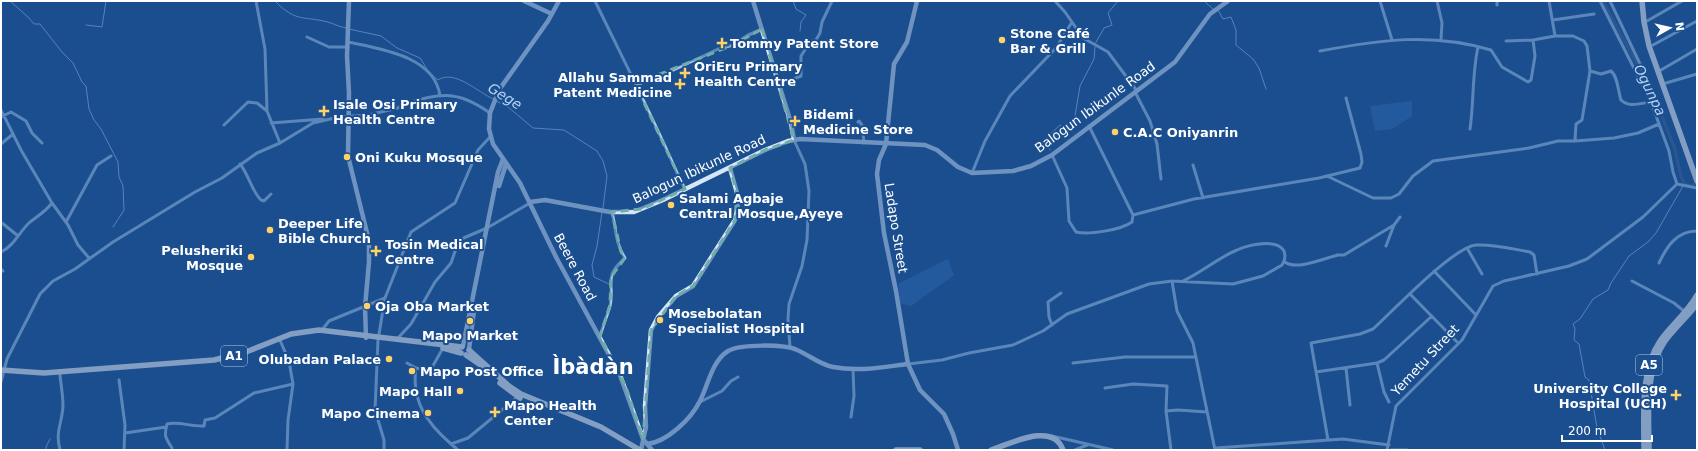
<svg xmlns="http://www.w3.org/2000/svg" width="1698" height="451" viewBox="0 0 1698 451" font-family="'DejaVu Sans',sans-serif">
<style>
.green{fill:#2e69ad}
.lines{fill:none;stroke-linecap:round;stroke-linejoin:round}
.stream{stroke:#9cc4f0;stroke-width:1}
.canal{stroke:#3c6290;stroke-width:3}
.street{stroke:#a9c9ee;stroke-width:3}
.secondary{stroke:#d6e6fa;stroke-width:4.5}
.highway{stroke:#fff;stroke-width:5.5}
.marked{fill:none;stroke:#6fada8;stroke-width:3;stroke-dasharray:8 5;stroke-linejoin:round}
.poi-dot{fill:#ffd166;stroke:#1b4f8f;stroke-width:1.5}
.labels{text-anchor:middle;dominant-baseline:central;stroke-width:4;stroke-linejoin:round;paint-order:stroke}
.shield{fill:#1b4f8f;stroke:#bbcadd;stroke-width:1}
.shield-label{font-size:12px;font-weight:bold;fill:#fff}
.poi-label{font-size:13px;font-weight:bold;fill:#fff;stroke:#1b4f8f;text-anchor:start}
.street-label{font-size:13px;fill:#fff;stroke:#1b4f8f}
.water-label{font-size:14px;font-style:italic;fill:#b5d3f5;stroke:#1b4f8f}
.town-label{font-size:21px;font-weight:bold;fill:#fff;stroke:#1b4f8f}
</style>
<rect width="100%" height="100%" fill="#1b4f8f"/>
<path class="green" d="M1412 101V116L1392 129 1375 131 1370 106Z
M948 259 954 275 911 306 900 303 898 284Z"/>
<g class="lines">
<path class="stream" d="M10 1 29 18 34 24H40L62 52 73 63 82 82 86 86 89 109 94 120 101 129 118 162 119 177 123 186 124 210 113 227
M275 1C297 24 305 15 331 23 336 25 341 27 346 28
M793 1 796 9 806 15 801 22 800 31
M1204 1 1213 9
M1218 10 1223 19 1231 17 1236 30V45L1253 59 1259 68 1266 89
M86 25 102 27 106 1
M349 29 381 36 397 48 420 58 427 69
M1095 44 1104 28 1112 25 1108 13 1118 1
M430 73 438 80C454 69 478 92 493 99
M496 101 508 107 533 128 564 130 597 151 603 161 607 176 603 208
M1050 150 1044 140 1060 125 1064 128 1075 116 1080 86 1094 59 1095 47
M602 212 597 246 592 265 594 277 609 284
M46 450V447L50 439
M1605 450 1597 428 1589 380 1585 377 1579 344 1574 340 1575 329 1573 324 1580 319 1593 299 1608 290 1611 283 1629 256 1648 242 1656 233 1683 186"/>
<path class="canal" d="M1603 1 1654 96 1675 149 1681 177 1685 184 1691 186 1697 183"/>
<path class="street" d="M256 1 265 49 267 111 280 143
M595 1C624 61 655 121 681 182L685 188H687
M1055 1 1065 12 1083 38 1108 52 1137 91
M1380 1 1392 40
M1437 1 1442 23 1441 39
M1497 1V5
M1549 1 1555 36H1573L1584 41 1587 46 1590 71 1582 120 1576 124 1575 141
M1600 1 1651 102 1669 151 1673 172 1677 184
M1610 1 1642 68
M1553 20 1594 14
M1647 21 1682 1
M307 37 329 47H348
M1506 41 1533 40 1555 36
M348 42C380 49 435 56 440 96
M1653 45 1697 21
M1320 51C1379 40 1432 32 1491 50L1502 67 1528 82 1531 80 1535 56 1533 40
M1661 70 1697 49
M1590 71 1601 74 1611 71C1618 77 1618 91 1621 100 1629 108 1641 103 1651 102
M1666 83 1697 74
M779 85 801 76V56L810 42 816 40 820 33 822 22 832 1
M636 86 650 78 665 74 718 49 733 45 748 35 762 29
M1135 92 1150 121 1157 144 1161 179
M1 110 21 150 52 203 68 225 78 245 89 258
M1 117 11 112 26 121 32 133 42 143
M858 122 859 121 862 125 864 143
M271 123 323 119
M224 125 248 102 257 103 267 111
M1470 129C1474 102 1472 74 1478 47
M1 144 13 134
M1052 155 1067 188 1069 221 1076 232C1089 235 1121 230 1132 222L1133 215 1089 126
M240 164C249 175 251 190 261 200L264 201 271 194
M1193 165 1203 198
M972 173 985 141 1010 96 1056 48 1072 22
M1327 176 1373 198H1391L1399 194 1413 176 1433 161 1529 148 1558 141H1575L1614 138 1638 133 1659 124
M1133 215 1194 199 1319 178 1360 168 1362 162 1361 154 1346 98
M66 222 97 165 111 156
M2 223 17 235
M1386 246 1394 225 1400 217
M1467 248 1482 274
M1 252C14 246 19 232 30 222 38 216 45 212 52 203
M1285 262C1296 271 1325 258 1338 255H1344L1394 225
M1659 263C1667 246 1677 231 1697 231
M1 269 3 271
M1434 271 1476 315
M1172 281 1177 311 1193 343 1215 450
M1632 281 1674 303 1685 312
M1411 295 1458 343
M1052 325 1049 317 1048 302 1061 293
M322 330 329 321 385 298
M600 336C603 326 607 316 610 306 615 284 602 278 625 258 615 243 616 229 612 212
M279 338 289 361 293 384 288 420 287 450
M397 339 411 324 435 282 451 263 459 240 487 228 530 203
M790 347 788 319 789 304 802 266 807 240 809 191 805 164 794 140
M407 363 416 368 430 371 443 348
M1073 363 1125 357H1196
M1377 363 1384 392 1389 402
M908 364 942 360 969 353 1013 345 1043 331 1067 314 1149 284 1172 281 1233 284 1263 276 1282 265C1285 261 1286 257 1284 251 1277 238 1248 245 1237 250 1218 258 1202 272 1183 281
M416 368C411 401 427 423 451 444L468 438 519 396
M1346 368 1350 405
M1316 372 1377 363 1384 360 1432 316
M60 375C61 385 63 396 63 406 62 424 55 431 60 450
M119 380 125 425 124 450
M1 382 7 359 40 294 53 281 75 269 113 242 195 192 222 178 257 153 280 143 313 123 339 117 368 115 398 108 402 105C440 93 456 89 490 113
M1105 388 1133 384 1167 386 1166 411 1171 450
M700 402 722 391 731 381 738 377
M1166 411 1178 410 1207 412
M851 417 854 396 853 369
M125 433 166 427
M1052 436 1113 450
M1328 440 1311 343 1360 334 1373 329C1393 311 1453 247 1476 245 1494 244 1513 249 1530 252L1534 255 1537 274
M451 444 458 450
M172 448C165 437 164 436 167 424 179 421 192 427 204 426L205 420 215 418 254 393 293 384
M1216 448 1343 439 1389 445
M384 450V440L375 410 378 340 385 298 411 232 455 203 478 150 490 137
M1075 450 1087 445
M1387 450 1396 406 1462 340 1493 286 1504 281 1569 266 1587 259 1643 217 1677 184 1697 188
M1391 450H1407"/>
<path class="secondary" d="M349 1 347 56 349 93 348 156 369 241V262L365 307 366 338
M524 1 552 14
M559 1 548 21 499 90 490 113 489 129 493 144 520 183 556 257 620 375 643 439 652 450
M753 1 791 123 794 140
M917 1 907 42 894 64 886 144 879 160 877 174 884 233 896 291 908 364 920 390 944 414 953 434 958 450
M499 186 506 164
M530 202 545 200 610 212H634L663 200 765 150 788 141 800 139 925 145 937 150 958 167 972 173 1013 171 1031 166 1052 155 1175 62 1210 14 1228 1
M463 346 498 172 503 159
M469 349 474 311
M647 444C667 442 691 419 700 401 708 385 712 361 728 351 740 344 784 344 797 350 809 355 819 364 833 367 858 372 883 367 908 364
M641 450 646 427 645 406 651 330 658 317 676 296 693 286 735 220 738 205 737 193 730 168"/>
<path class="highway" d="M1642 1 1644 22 1649 46 1697 181
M443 348 461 353
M469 350 509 386 521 394 601 427 640 450
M466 355 482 366
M1 370 44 373 214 360 246 352 291 334 319 330 462 347
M500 383 520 398
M896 450H920
M991 450C1010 444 1053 421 1063 450
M1644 450C1644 415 1640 371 1660 341 1671 325 1687 313 1697 295
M1649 450C1649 415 1644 372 1665 341 1675 328 1687 317 1697 304"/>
</g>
<path d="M0 0H1698V451H0ZM762 29 794 140 765 150 730 168 737 193 735 220 693 286 676 296 651 330 643 439 626 387 600 336 610 305 611 277 625 258 621 252 612 212 642 209 685 189 636 86 650 78 733 45Z" fill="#1b4f8f" fill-opacity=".55" fill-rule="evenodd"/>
<path class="marked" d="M762 29 794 140 765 150 730 168 737 193 735 220 693 286 676 296 651 330 643 439 626 387 600 336 610 305 611 277 625 258 621 252 612 212 642 209 685 189 636 86 650 78 733 45Z"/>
<g class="poi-dot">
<circle cx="1002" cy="40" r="4"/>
<path d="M720 37h4v4h4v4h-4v4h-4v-4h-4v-4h4z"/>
<path d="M683 67h4v4h4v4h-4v4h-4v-4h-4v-4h4z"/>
<path d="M678 78h4v4h4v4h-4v4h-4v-4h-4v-4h4z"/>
<path d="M322 105h4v4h4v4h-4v4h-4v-4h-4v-4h4z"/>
<path d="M793 115h4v4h4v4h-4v4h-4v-4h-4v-4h4z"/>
<circle cx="1115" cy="132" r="4"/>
<circle cx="347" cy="157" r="4"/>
<circle cx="671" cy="205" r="4"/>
<circle cx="270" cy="230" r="4"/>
<path d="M374 245h4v4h4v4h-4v4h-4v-4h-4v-4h4z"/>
<circle cx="251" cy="257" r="4"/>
<circle cx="367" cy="306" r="4"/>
<circle cx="660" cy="320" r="4"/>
<circle cx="470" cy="321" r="4"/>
<circle cx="389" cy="359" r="4"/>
<circle cx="412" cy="371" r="4"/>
<circle cx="460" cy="391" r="4"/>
<path d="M1674 389h4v4h4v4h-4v4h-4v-4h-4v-4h4z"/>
<path d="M493 406h4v4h4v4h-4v4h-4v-4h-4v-4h4z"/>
<circle cx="428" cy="413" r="4"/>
</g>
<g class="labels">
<g class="shield">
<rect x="221" y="346" width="26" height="20" rx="3"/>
<rect x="1636" y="355" width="26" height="20" rx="3"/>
</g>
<g class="shield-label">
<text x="234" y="356">A1</text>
<text x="1649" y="365">A5</text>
</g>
<g class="poi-label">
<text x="1010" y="33">Stone Café<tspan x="1010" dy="15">Bar &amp; Grill</tspan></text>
<text x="730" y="43">Tommy Patent Store</text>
<text x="694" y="66">OriEru Primary<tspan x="694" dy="15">Health Centre</tspan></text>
<text x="672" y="77" text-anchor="end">Allahu Sammad<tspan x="672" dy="15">Patent Medicine</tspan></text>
<text x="333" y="104">Isale Osi Primary<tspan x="333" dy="15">Health Centre</tspan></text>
<text x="803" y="114">Bidemi<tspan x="803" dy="15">Medicine Store</tspan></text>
<text x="1123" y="132">C.A.C Oniyanrin</text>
<text x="355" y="157">Oni Kuku Mosque</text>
<text x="679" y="198">Salami Agbaje<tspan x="679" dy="15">Central Mosque,Ayeye</tspan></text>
<text x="278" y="223">Deeper Life<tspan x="278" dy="15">Bible Church</tspan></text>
<text x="385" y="244">Tosin Medical<tspan x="385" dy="15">Centre</tspan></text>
<text x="243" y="250" text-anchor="end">Pelusheriki<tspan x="243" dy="15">Mosque</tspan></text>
<text x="375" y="306">Oja Oba Market</text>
<text x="668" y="313">Mosebolatan<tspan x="668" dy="15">Specialist Hospital</tspan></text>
<text x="470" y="335" text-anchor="middle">Mapo Market</text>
<text x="381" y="359" text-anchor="end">Olubadan Palace</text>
<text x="420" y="371">Mapo Post Office</text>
<text x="1667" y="388" text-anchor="end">University College<tspan x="1667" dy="15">Hospital (UCH)</tspan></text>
<text x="452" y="391" text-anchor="end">Mapo Hall</text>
<text x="504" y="405">Mapo Health<tspan x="504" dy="15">Center</tspan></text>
<text x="420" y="413" text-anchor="end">Mapo Cinema</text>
</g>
<g class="street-label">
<text transform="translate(1095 107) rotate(-36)">Balogun Ibikunle Road</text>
<text transform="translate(699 169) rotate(-25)">Balogun Ibikunle Road</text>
<text transform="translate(896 228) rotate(81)">Ladapo Street</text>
<text transform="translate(575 267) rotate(62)">Beere Road</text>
<text transform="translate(1425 360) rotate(-47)">Yemetu Street</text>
</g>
<g class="water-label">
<text transform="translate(1650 90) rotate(64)">Ogunpa</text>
<text transform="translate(505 96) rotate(32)">Gege</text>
</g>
<g class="town-label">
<text x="593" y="367">Ìbàdàn</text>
</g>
</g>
<rect width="1698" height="451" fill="none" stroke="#ffffff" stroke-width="4"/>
<g transform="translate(1670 28) rotate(82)" stroke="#1b4f8f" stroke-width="3" paint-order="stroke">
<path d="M0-3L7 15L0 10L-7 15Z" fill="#ffffff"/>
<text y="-6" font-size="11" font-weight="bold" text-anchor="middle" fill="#ffffff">N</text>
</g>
<path d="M1562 435v6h90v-6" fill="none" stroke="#ffffff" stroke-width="2"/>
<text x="1568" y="435" font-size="12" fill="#ffffff" stroke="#1b4f8f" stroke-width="3" paint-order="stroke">200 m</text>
</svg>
